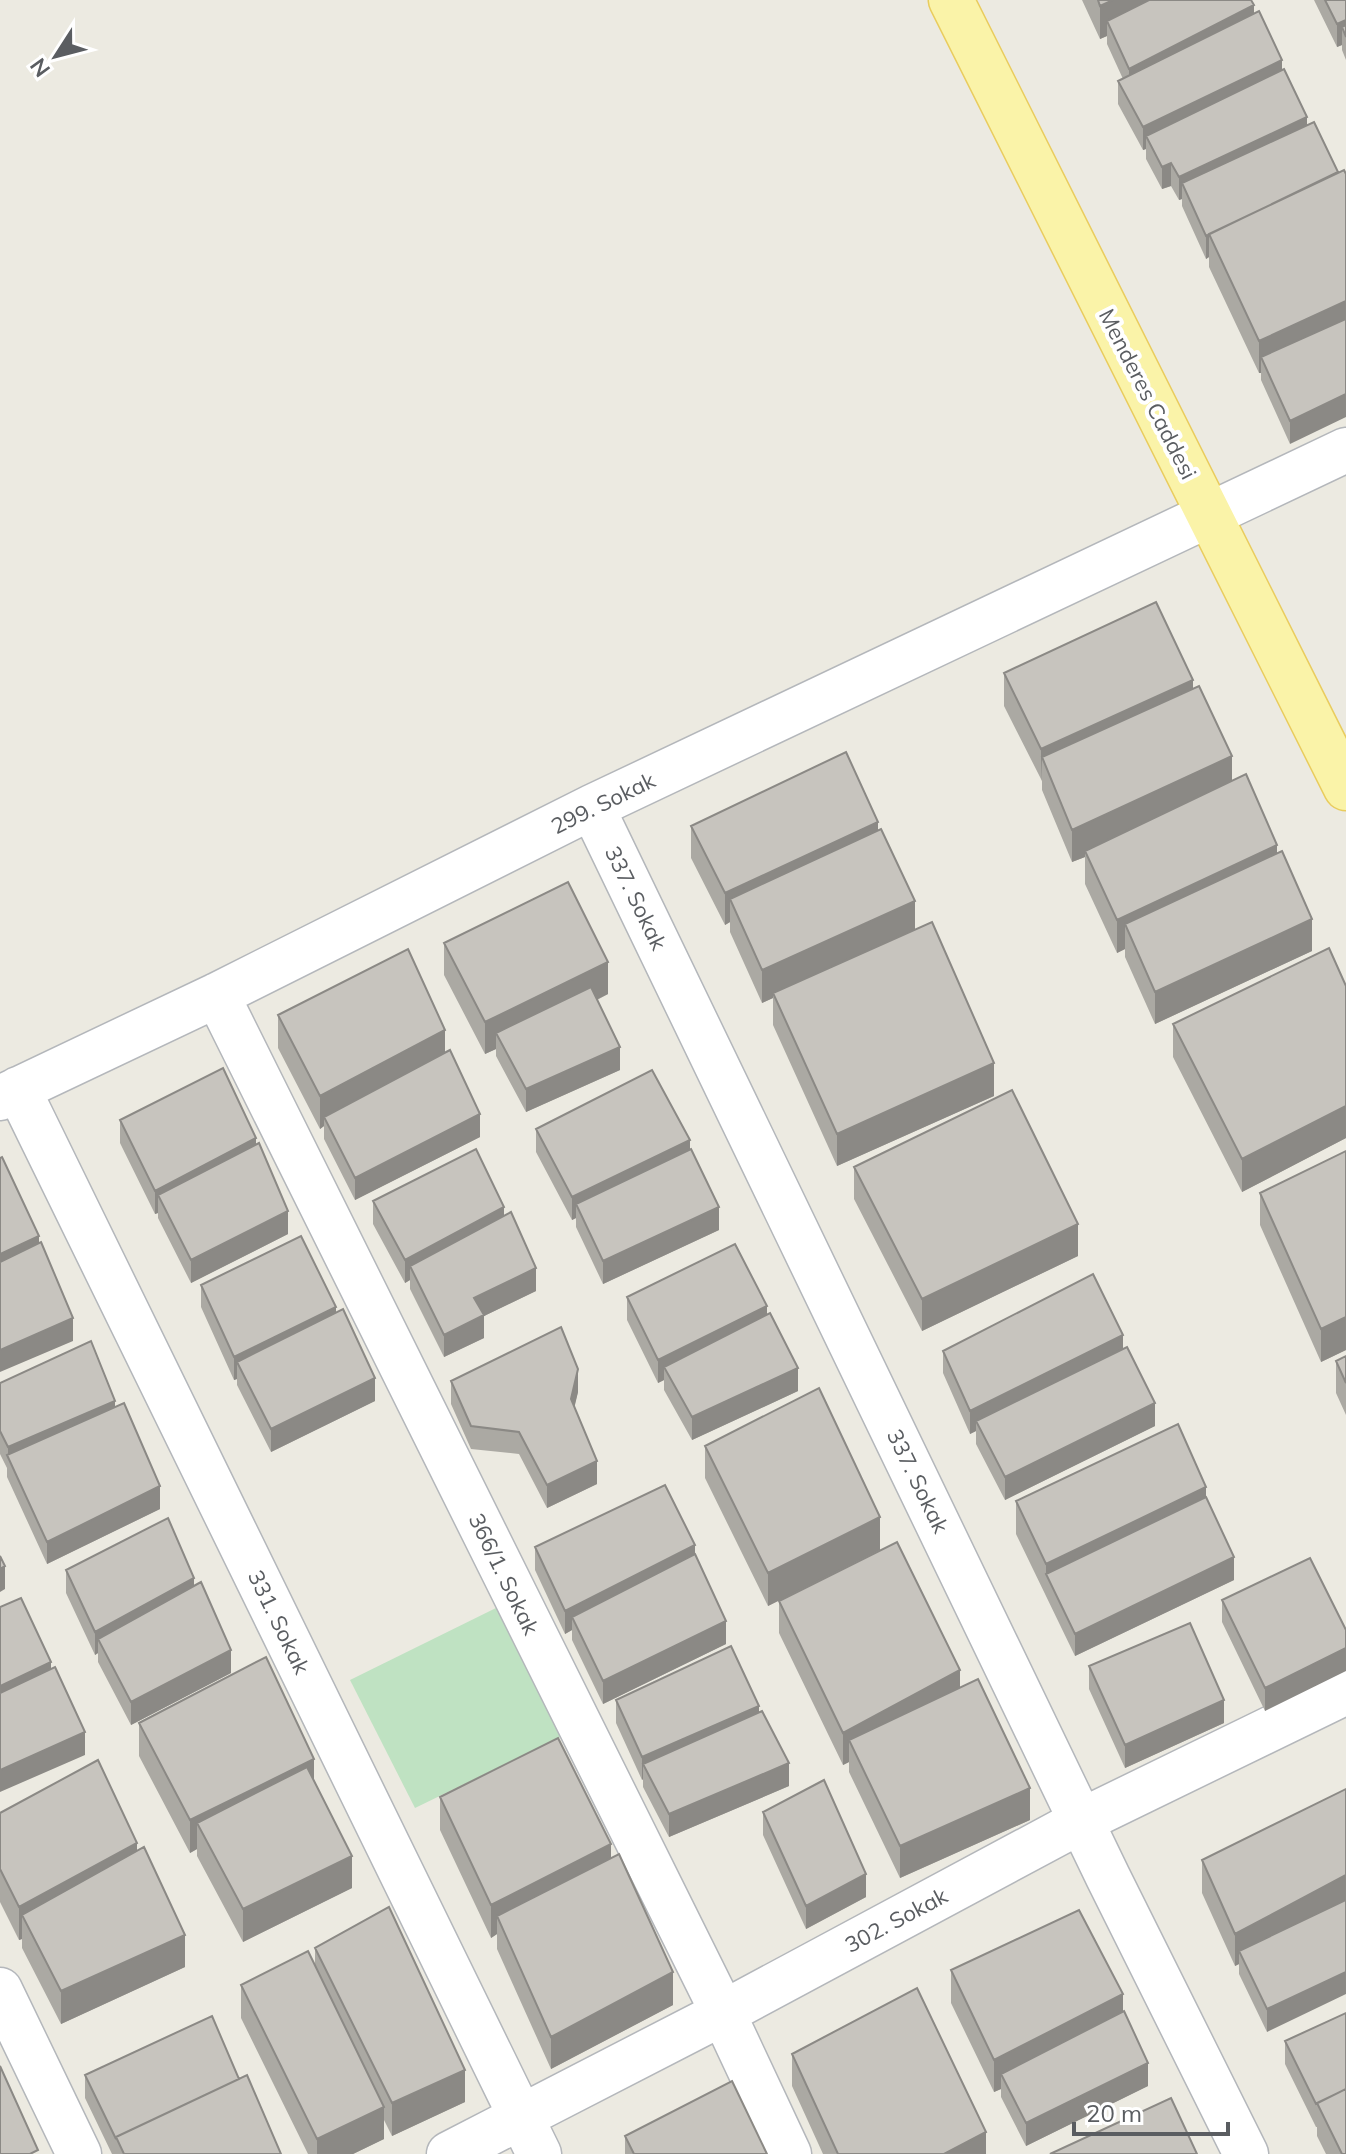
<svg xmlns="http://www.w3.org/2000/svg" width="1346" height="2154" viewBox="0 0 1346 2154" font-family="Mulish,sans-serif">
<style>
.green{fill:#bfe2c2}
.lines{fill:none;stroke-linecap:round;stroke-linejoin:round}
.street-casing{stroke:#b4b7bb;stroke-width:47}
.primary-casing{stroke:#e9cc5e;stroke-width:47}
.street{stroke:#fff;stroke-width:44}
.primary{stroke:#faf3a8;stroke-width:44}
.wall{fill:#aba9a3}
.shaded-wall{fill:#8b8985}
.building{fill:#c7c4be;stroke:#8b8985;stroke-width:2}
.labels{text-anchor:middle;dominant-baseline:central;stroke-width:8;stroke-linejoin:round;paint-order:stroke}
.street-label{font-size:22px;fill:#5a5d61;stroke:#fff}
</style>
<rect width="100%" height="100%" fill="#eceae1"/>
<path class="green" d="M498 1607 561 1737 415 1808 350 1680Z"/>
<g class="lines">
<g class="street-casing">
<path id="street" d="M592 807 1108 1877 1246 2154
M217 995 723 2013 789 2154
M18 1089 539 2154
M0 1098 217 995 592 807 1346 450
M0 1990 79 2154
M449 2154 723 2013 1081 1821 1346 1692"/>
</g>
<g class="primary-casing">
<path id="primary" d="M951 0 1346 788"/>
</g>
<use href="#street" class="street"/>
<use href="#primary" class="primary"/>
</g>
<path class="wall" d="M1082 0H1251L1254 14 1307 117 1290 444 1261 380V373H1259L1209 267V257L1206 259 1182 206V199L1179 200 1171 186 1162 189 1146 159V149L1143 150 1118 104V81L1123 79 1107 44V36L1100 39Z
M1314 0H1346V60L1342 50V45L1337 47Z
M1004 673 1193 689 1232 781 1277 853 1312 951 1155 1024 1125 957V949L1117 953 1085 884V857L1072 862 1042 790V781L1004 706Z
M691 826 878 830 915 929 994 1096 837 1166 773 1025V998L762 1003 730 932V922L725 925 691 858Z
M444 943 608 994 597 1000 620 1070 526 1112 496 1056V1049L485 1054 444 975Z
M1346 986V1138L1242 1192 1173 1057V1024Z
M278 1015 445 1053 480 1137 355 1200 324 1139V1126L320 1129 278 1048Z
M120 1120 256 1144 288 1234 191 1283 158 1218V1213L155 1214 120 1143Z
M536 1129 690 1149 719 1230 603 1284 576 1227V1218L572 1220 536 1152Z
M1346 1151V1350L1321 1362 1260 1225V1193Z
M854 1167 1078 1256 922 1331 854 1199Z
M373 1201 504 1216 536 1291 484 1316V1338L444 1357 410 1289V1280L405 1283 373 1224Z
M201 1285 336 1312 375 1401 271 1452 237 1385V1379L234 1380 201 1307Z
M627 1297 767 1315 798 1391 692 1440 664 1390V1380L658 1383 627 1320Z
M1123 1349 1155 1426 1005 1500 976 1444V1431L970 1434 943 1373V1351Z
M1346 1356V1415L1336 1393V1361Z
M451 1381 578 1392 574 1407 597 1484 547 1508 519 1454 471 1449 451 1404Z
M0 1383 115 1407 160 1509 47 1564 7 1477V1468L0 1454Z
M705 1446 880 1550 768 1606 705 1478Z
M1206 1497 1234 1580 1075 1656 1016 1534V1501Z
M535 1547 695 1554 726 1644 603 1704 572 1640V1630L565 1634 535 1570Z
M66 1570 194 1586 231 1673 131 1725 98 1662V1653L95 1655 66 1593Z
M1222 1600 1346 1630 1265 1711 1222 1622Z
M779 1601 960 1687 1030 1820 900 1878 849 1772V1762L843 1765 779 1633Z
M1089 1666 1224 1723 1125 1768 1089 1689Z
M616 1700 759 1712 789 1786 669 1837 643 1787V1779L642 1780 616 1723Z
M139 1723 352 1888 243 1942 197 1856V1849L190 1853 139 1756Z
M1346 1789 1267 2032 1239 1974V1964L1235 1966 1202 1893V1860Z
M440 1797 611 1858 673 2005 551 2069 497 1949V1934L491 1938 440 1830Z
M763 1812 866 1897 806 1929 763 1835Z
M0 1813 137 1850 185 1967 61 2024 22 1948V1939L19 1940 0 1902Z
M315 1948 465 2102 392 2136 384 2120V2139L353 2154H308L241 2018V1985L315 1964Z
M951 1970 1123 2011 1148 2086 1026 2146 1001 2097V2089L994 2092 951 2003Z
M1285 2041 1346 2154H1326L1317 2136V2127H1316L1285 2064Z
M792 2054 986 2154H823L792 2086Z
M85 2075 239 2079 281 2154H112L85 2098Z
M625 2136 767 2154H625Z"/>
<path class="shaded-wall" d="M1113 0H1183L1107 21V36L1100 39V6Z
M1254 5V28L1129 92V69Z
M1346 20V37L1342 27V45L1337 47V24Z
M1282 60V83L1146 136V149L1143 150V127Z
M1307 117V140L1182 183V199L1179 200V177Z
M1171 163V186L1162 189V167Z
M1209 235V257L1206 259V236Z
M1346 301V333L1261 357V373H1259V341Z
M1346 394V417L1290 444V421Z
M1193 680V712L1042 757 1041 782V749Z
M1232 756V789L1085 851V857L1072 862V830Z
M878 822V854L730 899V922L725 925V893Z
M1277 845V877L1125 924V949L1117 953V920Z
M915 901V934L773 993V998L762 1003V970Z
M1312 919V951L1155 1024V992Z
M608 962V994L503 1046 496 1033V1049L485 1054V1022Z
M445 1030V1063L324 1117V1126L320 1129V1096Z
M620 1047V1070L526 1112V1089Z
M994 1063V1096L837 1166V1134Z
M1346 1106V1138L1242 1192V1159Z
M480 1114V1137L355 1200V1178Z
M256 1138V1161L158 1195V1213L155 1214V1191Z
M690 1140V1163L576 1204V1218L572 1220V1197Z
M504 1207V1230L410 1266V1280L405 1283V1260Z
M719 1207V1230L603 1284V1261Z
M288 1211V1234L191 1283V1260Z
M1078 1224V1256L922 1331V1299Z
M39 1236V1258L0 1277V1254Z
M536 1268V1291L484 1316V1338L444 1357V1335L474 1298Z
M767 1306V1329L664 1367V1380L658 1383V1360Z
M336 1307V1330L237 1362V1379L234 1380V1357Z
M1346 1317V1350L1321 1362V1329Z
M73 1318V1341L0 1372V1350Z
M1123 1335V1358L976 1421V1431L970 1434V1411Z
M798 1368V1391L692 1440V1417Z
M578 1369V1392L571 1422V1399Z
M375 1378V1401L271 1452V1429Z
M115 1401V1423L8 1457V1447Z
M1155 1403V1426L1005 1500V1477Z
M597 1461V1484L547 1508V1485Z
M160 1486V1509L47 1564V1542Z
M1206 1487V1520L1046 1574V1564Z
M880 1517V1550L768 1606V1573Z
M695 1545V1568L572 1617V1630L565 1634V1611Z
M1234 1557V1580L1075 1656V1634Z
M5 1566V1589L0 1592V1569Z
M194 1578V1601L98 1639V1653L95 1655V1632Z
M726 1621V1644L603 1704V1681Z
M1346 1648V1671L1265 1711V1688Z
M231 1650V1673L131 1725V1702Z
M51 1662V1685L0 1709V1686Z
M960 1670V1702L849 1740V1762L843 1765V1733Z
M1224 1700V1723L1125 1768V1745Z
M759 1706V1729L643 1764V1779L642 1780V1757Z
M85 1732V1755L0 1792V1770Z
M314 1759V1791L197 1823V1849L190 1853V1820Z
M789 1763V1786L669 1837V1814Z
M1030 1788V1820L900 1878V1846Z
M137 1843V1876L22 1915V1939L19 1940V1907Z
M611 1844V1877L497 1916V1934L491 1938V1905Z
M352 1856V1888L243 1942V1909Z
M866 1874V1897L806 1929V1906Z
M1346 1875V1908L1239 1951V1964L1235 1966V1934Z
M185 1935V1967L61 2024V1991Z
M673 1972V2005L551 2069V2037Z
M1346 1972V1994L1267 2032V2009Z
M1123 1994V2026L1001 2074V2089L994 2092V2060Z
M1148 2063V2086L1026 2146V2123Z
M465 2070V2102L392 2136V2103Z
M384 2107V2139L353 2154H317V2139Z
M986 2132V2154H944Z"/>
<path class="building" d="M1098 0H1113L1100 6Z
M1149 0H1251L1254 5 1129 69 1107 21Z
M1325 0H1346V20L1337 24Z
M1259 11 1282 60 1143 127 1118 81Z
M1346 25V37L1342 27Z
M1284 69 1307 117 1179 177 1171 163 1162 167 1146 136Z
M1314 122 1338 172 1206 236 1182 183Z
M1344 170 1346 174V301L1259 341 1209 234Z
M1346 319V394L1290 421 1261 357Z
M1156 602 1193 680 1041 749 1004 673Z
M1199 686 1232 756 1072 830 1042 757Z
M846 752 878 822 725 893 691 826Z
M1246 774 1277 845 1117 920 1085 851Z
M881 829 915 901 762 970 730 899Z
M1282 851 1312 919 1155 992 1125 924Z
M568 882 608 962 485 1022 444 943Z
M932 922 994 1063 837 1134 773 993Z
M1329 948 1346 986V1106L1242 1159 1173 1024Z
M408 949 445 1030 320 1096 278 1015Z
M591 987 620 1047 526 1089 496 1033Z
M450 1050 480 1114 355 1178 324 1117Z
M223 1068 256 1138 155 1191 120 1120Z
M652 1070 690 1140 572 1197 536 1129Z
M1012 1090 1078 1224 922 1299 854 1167Z
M259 1143 288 1211 191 1260 158 1195Z
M476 1149 504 1207 405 1260 373 1201Z
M691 1149 719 1207 603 1261 576 1204Z
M1346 1151V1317L1321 1329 1260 1193Z
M2 1157 39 1236 0 1254V1158Z
M511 1212 536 1268 474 1298 484 1315 444 1335 410 1266Z
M301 1236 336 1307 234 1357 201 1285Z
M41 1242 73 1318 0 1350V1262Z
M735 1244 767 1306 658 1360 627 1297Z
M1093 1274 1123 1335 970 1411 943 1351Z
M343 1309 375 1378 271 1429 237 1362Z
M770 1313 798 1368 692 1417 664 1367Z
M561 1327 578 1369 571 1399 597 1461 547 1485 519 1432 471 1426 451 1381Z
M91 1341 115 1401 8 1447 0 1431V1383Z
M1127 1347 1155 1403 1005 1477 976 1421Z
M1346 1356V1383L1336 1361Z
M819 1388 880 1517 768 1573 705 1446Z
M124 1403 160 1486 47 1542 7 1455Z
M1178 1424 1206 1487 1046 1564 1016 1501Z
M665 1485 695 1545 565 1611 535 1547Z
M1206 1497 1234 1557 1075 1634 1046 1574Z
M168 1518 194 1578 95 1632 66 1570Z
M897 1542 960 1670 843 1733 779 1601Z
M695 1554 726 1621 603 1681 572 1617Z
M0 1556 5 1566 0 1569Z
M1310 1558 1346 1630V1648L1265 1688 1222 1600Z
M201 1582 231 1650 131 1702 98 1639Z
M21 1598 51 1662 0 1686V1607Z
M1190 1623 1224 1700 1125 1745 1089 1666Z
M731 1646 759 1706 642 1757 616 1700Z
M266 1657 314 1759 190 1820 139 1723Z
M55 1667 85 1732 0 1770V1693Z
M978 1679 1030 1788 900 1846 849 1740Z
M762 1711 789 1763 669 1814 643 1764Z
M558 1738 611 1844 491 1905 440 1797Z
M98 1760 137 1843 19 1907 0 1869V1813Z
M307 1767 352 1856 243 1909 197 1823Z
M824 1780 866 1874 806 1906 763 1812Z
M1346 1789V1875L1235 1934 1202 1860Z
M144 1847 185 1935 61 1991 22 1915Z
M619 1854 673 1972 551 2037 497 1916Z
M1346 1900V1972L1267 2009 1239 1951Z
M389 1907 465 2070 392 2103 315 1948Z
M1079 1910 1123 1994 994 2060 951 1970Z
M308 1951 384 2107 317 2139 241 1985Z
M917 1988 986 2132 944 2154H838L792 2054Z
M1124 2011 1148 2063 1026 2123 1001 2074Z
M1346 2013V2089L1316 2104 1285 2041Z
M212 2016 239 2079 116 2137V2139L85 2075Z
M0 2066 38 2150 30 2154H0Z
M247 2075 281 2154H124L116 2137Z
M732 2081 767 2154H634L625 2136Z
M1346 2089V2154H1342L1317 2103Z
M1171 2098 1197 2154H1050Z"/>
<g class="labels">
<g class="street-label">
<text transform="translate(1148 394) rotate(63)">Menderes Caddesi</text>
<text transform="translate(603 803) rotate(-26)">299. Sokak</text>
<text transform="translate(636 898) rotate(64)">337. Sokak</text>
<text transform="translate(918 1481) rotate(64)">337. Sokak</text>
<text transform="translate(504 1574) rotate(64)">366/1. Sokak</text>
<text transform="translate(279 1622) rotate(64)">331. Sokak</text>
<text transform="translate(896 1920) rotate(-28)">302. Sokak</text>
</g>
</g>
<g transform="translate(56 56) rotate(234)" stroke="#ffffff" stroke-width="6" paint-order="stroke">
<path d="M0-6L14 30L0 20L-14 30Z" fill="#5a5d61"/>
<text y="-12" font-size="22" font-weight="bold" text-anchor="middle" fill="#5a5d61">N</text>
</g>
<path d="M1074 2122v12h154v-12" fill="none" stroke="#5a5d61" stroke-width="4"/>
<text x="1086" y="2122" font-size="24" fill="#5a5d61" stroke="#ffffff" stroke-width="6" paint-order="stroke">20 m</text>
</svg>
